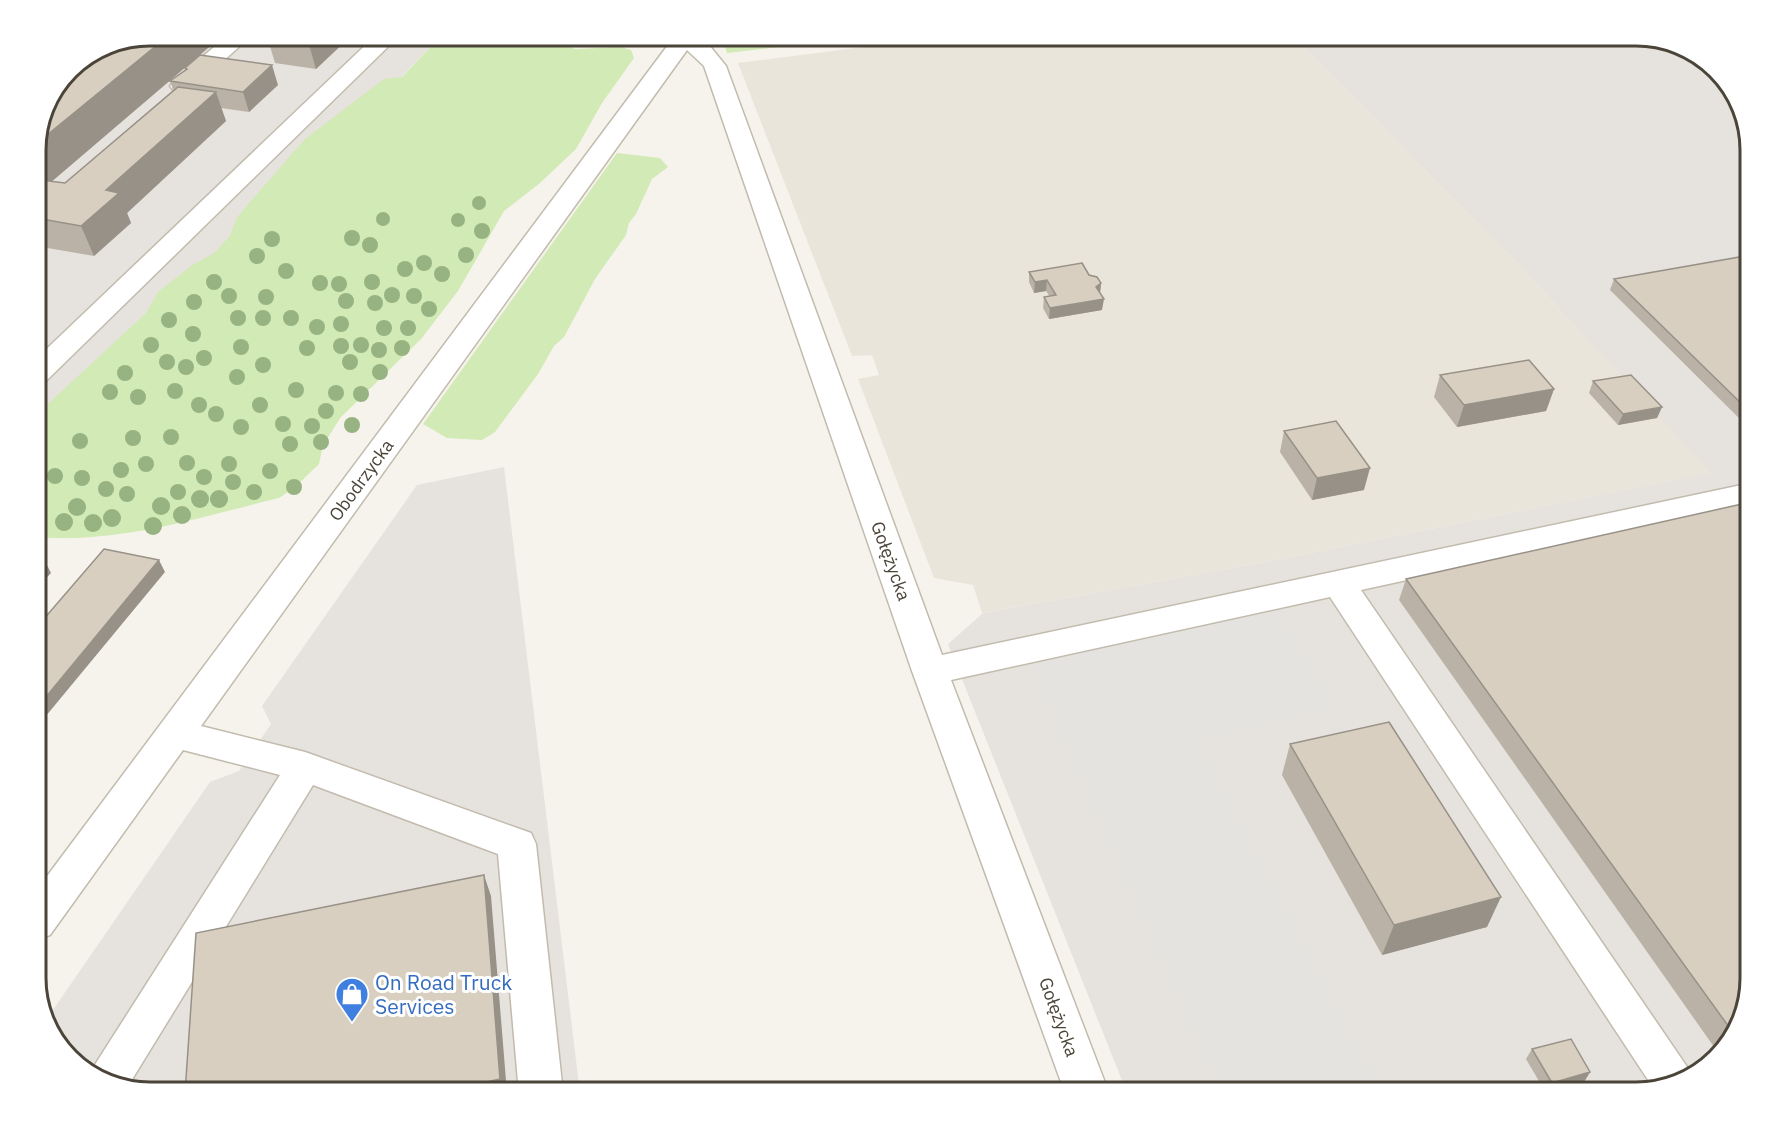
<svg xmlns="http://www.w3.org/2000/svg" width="1787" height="1129" viewBox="0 0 1787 1129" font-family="'IBM Plex Sans',sans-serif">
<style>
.residential{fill:#eae5da}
.industrial{fill:#e6e2dd}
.green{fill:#d2eab5}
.parking{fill:#e5e3e0}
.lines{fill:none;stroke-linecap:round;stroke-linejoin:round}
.minor-casing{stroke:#c2bbae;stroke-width:3}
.minor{fill:#fff;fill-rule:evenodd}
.tree{fill:#97b381}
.wall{fill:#bab2a6}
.shaded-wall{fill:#979187}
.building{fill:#d8cfc1;stroke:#979187;stroke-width:1.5}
.labels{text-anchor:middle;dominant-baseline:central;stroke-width:6;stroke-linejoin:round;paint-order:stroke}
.street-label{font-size:18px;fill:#4b4439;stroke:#fff}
.near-shop-label{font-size:21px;fill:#366cbe;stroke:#fff;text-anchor:start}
.rim{fill:none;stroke:#4b4439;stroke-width:3}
</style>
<rect width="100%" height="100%" fill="#f6f3ec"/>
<path class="residential" d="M949 36H1293L1521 267 1712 473 1261 563 982 613 973 585 934 578 858 379 879 375 872 355 852 356 738 63Z"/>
<path class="industrial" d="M150 36H441L36 453V143Z
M1293 36H1637L1700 55 1736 93 1751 150V979L1732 1042 1694 1078 1637 1093H1127L948 644 983 613 1261 563 1711 473 1521 267Z
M504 467 580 1093H150L87 1074 51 1036 46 1020 210 782 239 771 271 724 262 706 417 485Z"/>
<path class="green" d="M441 36 548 38 575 49 621 47 631 50 634 58 602 103 576 149 540 183 504 211 458 291 421 339 341 417 323 445 319 464 294 488 279 498C200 517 119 544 36 537V415L146 313 158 292 191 266 214 253 229 237 238 216 305 139 384 79 402 77Z
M722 36H851L841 40 727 53Z
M617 153 660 158 668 167 652 179 636 214 629 223 626 235 595 279 564 337 554 346 538 374 495 432 482 440 447 438 423 424Z"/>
<path class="parking" d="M1279 609 1340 709 1201 741 1385 1093H1217L1025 662Z"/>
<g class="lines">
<g class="minor-casing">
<path id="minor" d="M227 36H251L190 91 182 93 174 91 170 86 174 81Z
M375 36H399L46 381 36 384V359Z
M631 36H697L696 38 709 45 726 66 942 655 1751 483V505L1361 590 1694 1077 1654 1089 1330 597 951 680 1109 1093H1065L912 671 704 66 687 50 201 726 305 752 531 833 536 844 563 1093H519L498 854 313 785 128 1086 89 1074 280 775 183 750 50 935 36 940V891L668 45 634 41Z"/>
</g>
<use href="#minor" class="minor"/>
</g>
<g class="tree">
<circle cx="479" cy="203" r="7"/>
<circle cx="383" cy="219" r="7"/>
<circle cx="458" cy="220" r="7"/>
<circle cx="482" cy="231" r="8"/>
<circle cx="352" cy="238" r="8"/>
<circle cx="272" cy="239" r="8"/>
<circle cx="370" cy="245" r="8"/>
<circle cx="466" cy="255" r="8"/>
<circle cx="257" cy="256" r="8"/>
<circle cx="424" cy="263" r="8"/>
<circle cx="405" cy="269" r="8"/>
<circle cx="286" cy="271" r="8"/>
<circle cx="442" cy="274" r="8"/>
<circle cx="214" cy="282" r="8"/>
<circle cx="372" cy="282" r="8"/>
<circle cx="320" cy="283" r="8"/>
<circle cx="339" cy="284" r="8"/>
<circle cx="392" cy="295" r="8"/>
<circle cx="229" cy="296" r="8"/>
<circle cx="414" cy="296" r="8"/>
<circle cx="266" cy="297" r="8"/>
<circle cx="346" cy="301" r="8"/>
<circle cx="194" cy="302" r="8"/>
<circle cx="375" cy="303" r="8"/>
<circle cx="429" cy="309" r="8"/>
<circle cx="238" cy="318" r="8"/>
<circle cx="263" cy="318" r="8"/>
<circle cx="291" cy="318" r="8"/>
<circle cx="169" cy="320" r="8"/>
<circle cx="341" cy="324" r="8"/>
<circle cx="317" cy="327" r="8"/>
<circle cx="384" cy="328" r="8"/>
<circle cx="408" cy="328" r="8"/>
<circle cx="193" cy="334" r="8"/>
<circle cx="151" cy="345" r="8"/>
<circle cx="361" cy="345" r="8"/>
<circle cx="341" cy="346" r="8"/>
<circle cx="241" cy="347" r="8"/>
<circle cx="307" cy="348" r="8"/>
<circle cx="402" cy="348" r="8"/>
<circle cx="379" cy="350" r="8"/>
<circle cx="204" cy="358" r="8"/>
<circle cx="167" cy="362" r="8"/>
<circle cx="350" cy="362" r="8"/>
<circle cx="263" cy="365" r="8"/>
<circle cx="186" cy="367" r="8"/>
<circle cx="380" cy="372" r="8"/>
<circle cx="125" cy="373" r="8"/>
<circle cx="237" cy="377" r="8"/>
<circle cx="296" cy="390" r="8"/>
<circle cx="175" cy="391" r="8"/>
<circle cx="110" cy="392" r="8"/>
<circle cx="336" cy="393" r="8"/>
<circle cx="361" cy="394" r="8"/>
<circle cx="138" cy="397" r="8"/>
<circle cx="199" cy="405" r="8"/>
<circle cx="260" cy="405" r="8"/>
<circle cx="326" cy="411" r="8"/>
<circle cx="216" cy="414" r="8"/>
<circle cx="283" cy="424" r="8"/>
<circle cx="352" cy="425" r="8"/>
<circle cx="312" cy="426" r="8"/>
<circle cx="241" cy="427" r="8"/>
<circle cx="171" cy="437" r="8"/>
<circle cx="133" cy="438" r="8"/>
<circle cx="80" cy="441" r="8"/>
<circle cx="321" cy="442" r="8"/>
<circle cx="290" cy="444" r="8"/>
<circle cx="187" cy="463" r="8"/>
<circle cx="146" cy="464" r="8"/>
<circle cx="229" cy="464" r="8"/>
<circle cx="121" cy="470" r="8"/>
<circle cx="270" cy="471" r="8"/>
<circle cx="55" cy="476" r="8"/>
<circle cx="204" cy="477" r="8"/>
<circle cx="82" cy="478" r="8"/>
<circle cx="233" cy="482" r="8"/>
<circle cx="294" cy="487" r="8"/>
<circle cx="106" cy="489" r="8"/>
<circle cx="178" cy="492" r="8"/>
<circle cx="254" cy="492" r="8"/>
<circle cx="127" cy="494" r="8"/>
<circle cx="200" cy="499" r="9"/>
<circle cx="219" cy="499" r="9"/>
<circle cx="161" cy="506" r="9"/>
<circle cx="77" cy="507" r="9"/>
<circle cx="182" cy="515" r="9"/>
<circle cx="112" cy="518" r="9"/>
<circle cx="64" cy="522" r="9"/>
<circle cx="93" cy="523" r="9"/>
<circle cx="153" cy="526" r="9"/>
</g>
<path class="wall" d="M150 36H222L52 181 65 183 173 90 170 81 185 70V68L278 85 249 112 221 108 226 121 127 213 131 223 94 256 36 246V143Z
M267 36H351L316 69 275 63Z
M1751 255V430L1610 290 1614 279Z
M1029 272 1089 275 1101 283 1100 294 1102 310 1049 319 1043 308 1044 297H1050L1046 291 1034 293 1029 282Z
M1440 375 1554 389 1546 411 1457 427 1434 397Z
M1593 381 1662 407 1657 418 1618 425 1589 393Z
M1284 431 1364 490 1312 500 1280 452Z
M1406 579 1751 979 1732 1042 1719 1054 1399 600Z
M1290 744 1487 927 1382 955 1282 775Z
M1532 1049 1590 1072 1584 1082 1546 1093 1526 1059Z"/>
<path class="shaded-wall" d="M168 36H222L36 195V144Z
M313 36H351L316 69 308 41Z
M272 65 278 85 249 112 243 92Z
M216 92 226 121 127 213 131 223 94 256 81 226 106 190Z
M1047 280 1046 291 1034 293 1035 282Z
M1101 283 1100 294 1096 287Z
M1104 299 1102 310 1049 319 1050 308Z
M1554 389 1546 411 1457 427 1464 405Z
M1662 407 1657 418 1618 425 1623 414Z
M1370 468 1364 490 1312 500 1317 478Z
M159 560 165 572 36 728V709Z
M45 561 51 573 36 589V572Z
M484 875 491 896 507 1093H437Z
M1501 897 1487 927 1382 955 1394 925Z
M1590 1072 1584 1082 1546 1093 1552 1083Z"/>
<path class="building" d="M150 36H168L36 144 70 69 107 45Z
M275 36H313L308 41Z
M200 55 272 65 243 92 170 81 187 69 185 68Z
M178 87 216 92 106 190 119 193 81 226 36 218V183L40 180 65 183Z
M1751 255V413L1614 279Z
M1082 263 1089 275 1097 277 1101 283 1096 287 1104 299 1050 308 1044 297 1056 295 1047 280 1035 282 1029 272Z
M1529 360 1554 389 1464 405 1440 375Z
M1631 375 1662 407 1623 414 1593 381Z
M1336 421 1370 468 1317 478 1284 431Z
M1751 502V979L1734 1034 1406 579Z
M104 549 159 560 36 709V628Z
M36 559 45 561 36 572Z
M1389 722 1501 897 1394 925 1290 744Z
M484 875 500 1079 437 1093H185L196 933Z
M1571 1039 1590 1072 1552 1083 1532 1049Z"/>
<defs>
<g id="shop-pin" transform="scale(1.725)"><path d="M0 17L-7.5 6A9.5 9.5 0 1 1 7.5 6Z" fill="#3f7fe0" stroke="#fff"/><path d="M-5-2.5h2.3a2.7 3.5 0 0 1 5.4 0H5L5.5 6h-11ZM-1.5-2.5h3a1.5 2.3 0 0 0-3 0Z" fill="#fff"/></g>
</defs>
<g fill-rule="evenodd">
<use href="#shop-pin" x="352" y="994"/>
</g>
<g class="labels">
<g class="street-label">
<text transform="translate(361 480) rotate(-54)">Obodrzycka</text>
<text transform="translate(891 561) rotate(70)">Gołężycka</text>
<text transform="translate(1059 1017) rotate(70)">Gołężycka</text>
</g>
<g class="near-shop-label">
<text x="375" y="982">On Road Truck<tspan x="375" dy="24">Services</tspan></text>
</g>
</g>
<path d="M0 0H1787V1129H0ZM150 46H1636A104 104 0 0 1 1740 150V978A104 104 0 0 1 1636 1082H150A104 104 0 0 1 46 978V150A104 104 0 0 1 150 46Z" fill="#fff" fill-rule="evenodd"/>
<path class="rim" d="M150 46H1636A104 104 0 0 1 1740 150V978A104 104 0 0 1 1636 1082H150A104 104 0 0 1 46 978V150A104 104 0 0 1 150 46Z"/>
</svg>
